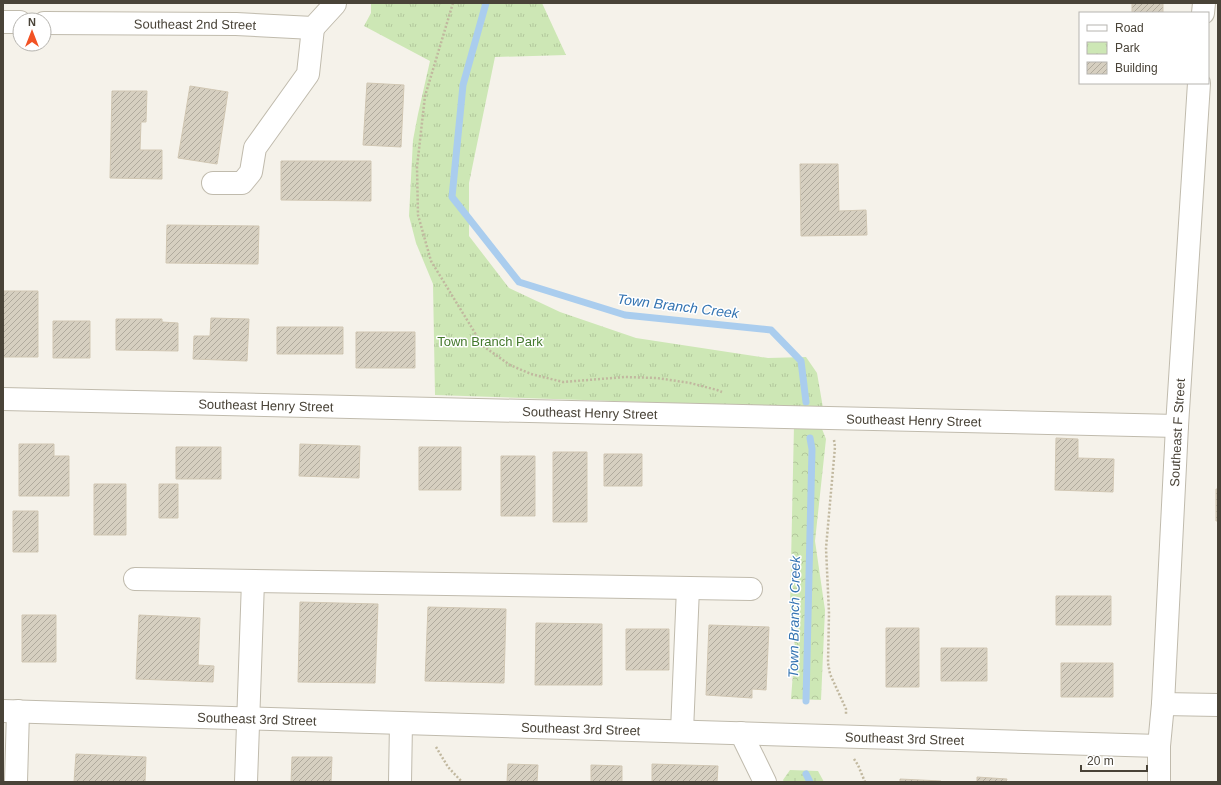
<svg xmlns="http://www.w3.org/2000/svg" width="1221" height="785" viewBox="0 0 1221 785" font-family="Arial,sans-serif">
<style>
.forest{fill:url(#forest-crowns)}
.wetland{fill:url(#wetland-marsh)}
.park{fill:url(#park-tufts)}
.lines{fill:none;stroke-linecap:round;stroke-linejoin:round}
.stream{stroke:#aacdee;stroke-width:7}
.building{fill:url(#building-hatch);stroke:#d1c7b3}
.minor-casing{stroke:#c0bbad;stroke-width:24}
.path{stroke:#c1b89f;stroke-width:2.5;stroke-dasharray:2 2;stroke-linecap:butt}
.minor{stroke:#fff;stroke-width:22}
.labels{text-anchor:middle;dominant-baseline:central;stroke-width:3;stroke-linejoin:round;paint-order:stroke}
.street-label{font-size:13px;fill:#494338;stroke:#fff}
.park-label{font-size:13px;fill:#44792d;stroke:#fff}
.water-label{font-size:14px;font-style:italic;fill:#3474b2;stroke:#fff}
</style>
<defs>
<pattern id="forest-crowns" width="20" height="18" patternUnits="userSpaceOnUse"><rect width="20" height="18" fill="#cde7b5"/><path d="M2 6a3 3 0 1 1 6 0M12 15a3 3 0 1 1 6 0" fill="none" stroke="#b2c79c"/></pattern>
<pattern id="wetland-marsh" width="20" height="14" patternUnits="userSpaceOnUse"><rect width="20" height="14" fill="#cde7b5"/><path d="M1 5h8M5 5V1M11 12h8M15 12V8" fill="none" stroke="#b2c79c"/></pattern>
<pattern id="park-tufts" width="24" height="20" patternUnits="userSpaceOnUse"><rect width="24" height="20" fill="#cde7b5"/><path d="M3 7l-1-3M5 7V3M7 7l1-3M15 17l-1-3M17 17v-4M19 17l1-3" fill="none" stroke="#b2c79c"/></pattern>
<pattern id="building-hatch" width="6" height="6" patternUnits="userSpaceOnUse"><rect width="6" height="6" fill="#d6cfc0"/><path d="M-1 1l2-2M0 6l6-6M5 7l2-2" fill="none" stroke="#b0aa9d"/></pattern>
</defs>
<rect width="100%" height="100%" fill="#f5f2ea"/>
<path class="forest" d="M820 424 826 439 815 541 825 610 821 700 791 699 795 647 790 609 794 425Z"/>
<path class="wetland" d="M790 770 818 771 824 782H784L783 780Z"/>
<path class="park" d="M371 3H542L566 55 495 57 469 183V236L509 288 560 312 636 338 768 358 806 357 817 373 823 408 435 395 433 284 416 243 409 216 413 140 418 114 430 61 364 26 371 13Z"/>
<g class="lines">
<path class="stream" d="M486 3 463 85 452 197 519 282 625 315 771 330 801 361 806 402
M806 701 812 449 810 438
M806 774 810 782"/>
</g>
<path class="building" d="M1132 3H1163V13H1132Z
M367 83 404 85 401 147 363 145Z
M190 86 228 92 217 164 178 158Z
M112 91H147L146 122H141L140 150H162V179L110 178Z
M281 161H371V201L281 200Z
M800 164H838L839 211 866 210 867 235 801 236Z
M167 225 259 226 258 264 166 263Z
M3 291H38V357H3Z
M211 318 249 319 247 361 193 359 194 336H210Z
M116 319H162V322L178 323V351L116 350Z
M53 321H90V358H53Z
M277 327H343V354H277Z
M356 332H415V368H356Z
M1056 438 1078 439V458L1114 459 1113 492 1055 490Z
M19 444H54V456H69V496H19Z
M300 444 360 446 359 478 299 476Z
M176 447H221V479H176Z
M419 447H461V490H419Z
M553 452H587V522H553Z
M604 454H642V486H604Z
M501 456H535V516H501Z
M94 484H126V535H94Z
M159 484H178V518H159Z
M1216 489H1218V521H1216Z
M13 511H38V552H13Z
M1056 596H1111V625H1056Z
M300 602 378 604 375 683 298 682Z
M428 607 506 609 504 683 425 681Z
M22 615H56V662H22Z
M139 615 200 618 198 665 214 666 213 682 136 679Z
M536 623 602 624V685H535Z
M709 625 769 627 766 690 752 689V698L706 695Z
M886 628H919V687H886Z
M626 629H669V670H626Z
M941 648H987V681H941Z
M1061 663H1113V697H1061Z
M76 754 146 757 145 782H74Z
M292 757H332L331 782H291Z
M508 764 538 765 537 782H507Z
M652 764 718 766 717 782H652Z
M591 765 622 766V782H591Z
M977 777 1007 779 1006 782H977Z
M900 779 941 781V782H900Z"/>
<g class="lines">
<g class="minor-casing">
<g id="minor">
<path d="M1203 13 1204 3"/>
<path d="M3 22H20"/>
<path id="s1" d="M44 23 236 24 313 28 335 4"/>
<path d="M213 183H242L251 172 255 148 308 74 313 28"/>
<path id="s2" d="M3 399 1177 426"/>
<path d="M135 579 751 589"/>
<path d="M1163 704 1218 705"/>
<path id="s3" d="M3 711 1159 746"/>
<path d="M682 731 688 588"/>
<path d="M741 733 765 782"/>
<path d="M16 782 18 711"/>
<path d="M246 782 253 581"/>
<path d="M400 782 401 723"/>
<path id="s4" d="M1159 782V746L1163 704 1177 426 1199 83"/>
</g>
</g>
<path class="path" d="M453 3 425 96 417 167 418 215 431 261 483 346 510 365 531 374 563 382 625 377 657 378 690 383 717 390 722 392
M834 440 835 447 826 548 829 613 828 663 830 674 846 709V715
M436 747 448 767 462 782
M854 759 858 765 865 782"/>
<use href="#minor" class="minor"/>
</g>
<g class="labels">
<g class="street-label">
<text stroke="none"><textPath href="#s1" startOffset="151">Southeast 2nd Street</textPath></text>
<text stroke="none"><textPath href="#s2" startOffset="263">Southeast Henry Street</textPath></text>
<text stroke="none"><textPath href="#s2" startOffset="587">Southeast Henry Street</textPath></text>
<text stroke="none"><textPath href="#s2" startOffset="911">Southeast Henry Street</textPath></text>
<text stroke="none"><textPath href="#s4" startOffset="350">Southeast F Street</textPath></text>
<text stroke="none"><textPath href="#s3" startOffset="254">Southeast 3rd Street</textPath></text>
<text stroke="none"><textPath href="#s3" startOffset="578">Southeast 3rd Street</textPath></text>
<text stroke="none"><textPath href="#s3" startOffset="902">Southeast 3rd Street</textPath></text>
</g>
<g class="park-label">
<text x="490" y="341">Town Branch Park</text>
</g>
<g class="water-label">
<text transform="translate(678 306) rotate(7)">Town Branch Creek</text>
<text transform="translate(794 617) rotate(-89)">Town Branch Creek</text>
</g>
</g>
<rect width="1221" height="785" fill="none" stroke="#494338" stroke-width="8"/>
<rect x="1079" y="12" width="130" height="72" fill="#ffffff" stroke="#b6b4af"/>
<rect x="1087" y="25" width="20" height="6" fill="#ffffff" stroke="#b6b4af"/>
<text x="1115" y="32" font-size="12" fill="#494338">Road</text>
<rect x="1087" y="42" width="20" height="12" fill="url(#park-tufts)" stroke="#b6b4af"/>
<text x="1115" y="52" font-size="12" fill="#494338">Park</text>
<rect x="1087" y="62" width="20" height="12" fill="url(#building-hatch)" stroke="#b6b4af"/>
<text x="1115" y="72" font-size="12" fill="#494338">Building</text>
<g transform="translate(32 32)"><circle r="19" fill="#ffffff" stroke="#b6b4af"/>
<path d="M0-3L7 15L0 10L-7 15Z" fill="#f25224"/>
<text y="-6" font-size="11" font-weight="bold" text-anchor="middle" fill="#494338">N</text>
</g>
<path d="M1081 765v6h66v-6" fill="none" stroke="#494338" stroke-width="2"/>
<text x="1087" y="765" font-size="12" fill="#494338" stroke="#ffffff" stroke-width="3" paint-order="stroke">20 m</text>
</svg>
